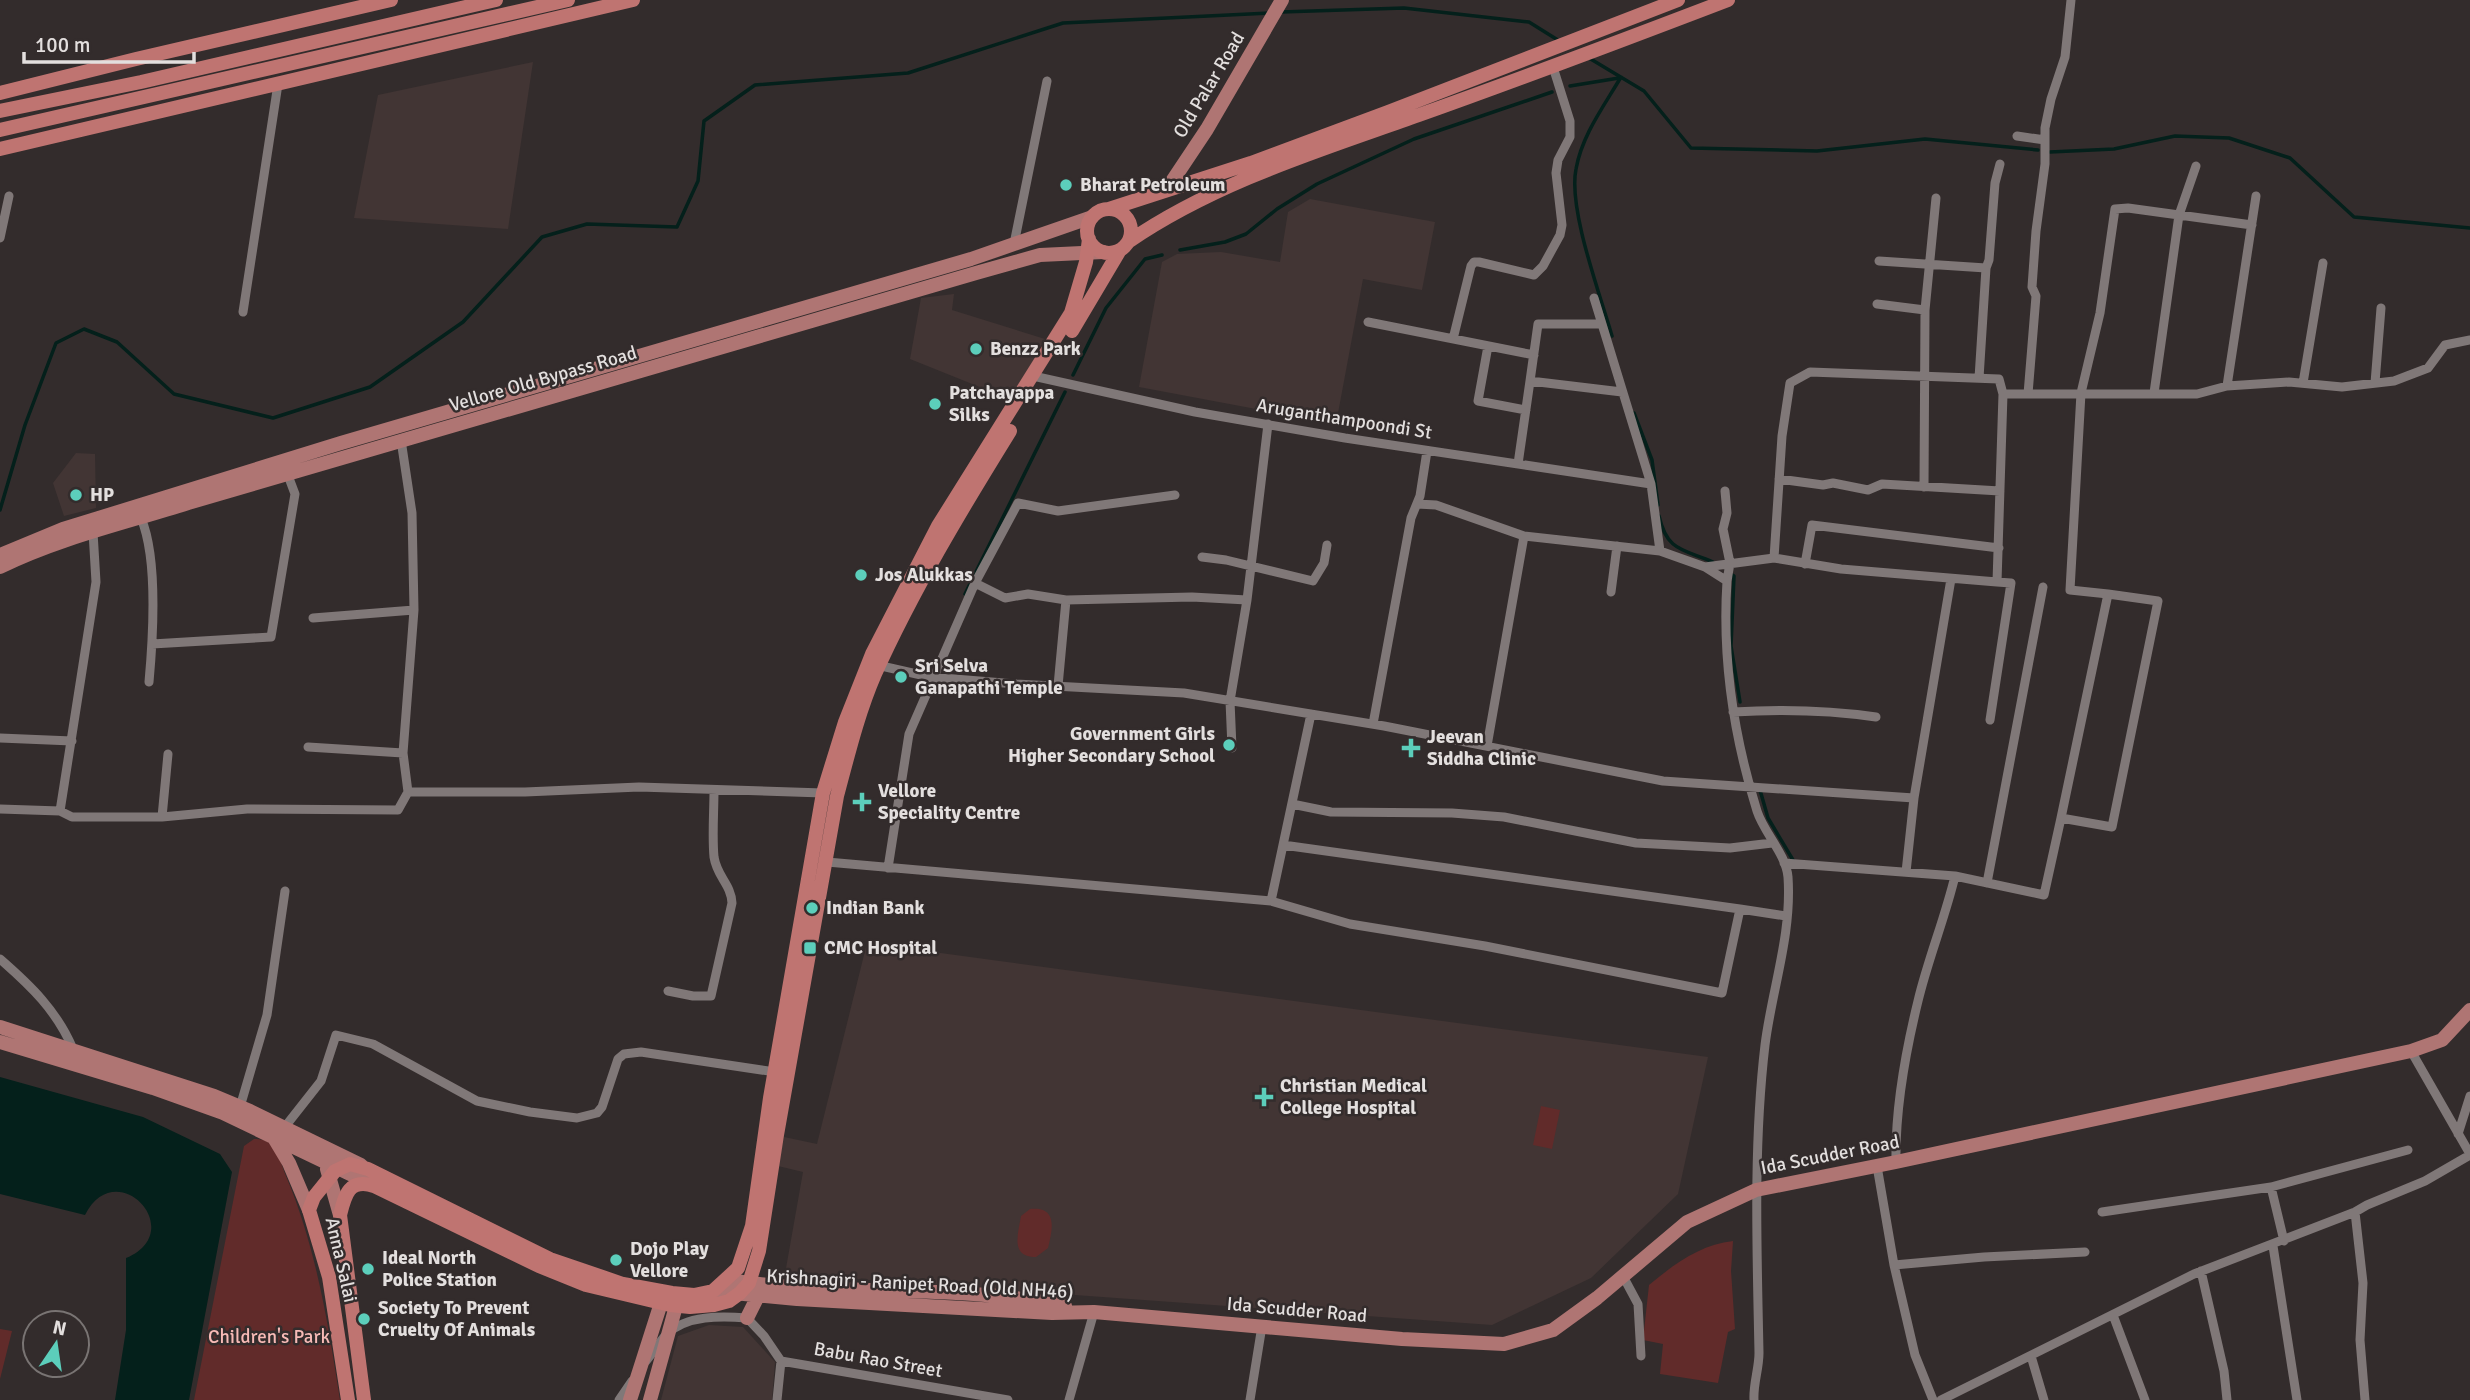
<svg xmlns="http://www.w3.org/2000/svg" width="2470" height="1400" viewBox="0 0 2470 1400" font-family="Signika,sans-serif">
<style>
.built{fill:#423534}
.green{fill:#612b2a}
.water{fill:#04201b}
.lines{fill:none;stroke-linecap:round;stroke-linejoin:round}
.stream{stroke:#04201b;stroke-width:3.5}
.minor{stroke:#807878;stroke-width:9}
.primary{stroke:#af7573;stroke-width:14}
.trunk{stroke:#bf7471;stroke-width:14}
.poi-dot{fill:#5ccebb;stroke:#332c2c;stroke-width:2.5}
.labels{text-anchor:middle;dominant-baseline:central;stroke-width:5;stroke-linejoin:round;paint-order:stroke}
.street-label{font-size:19px;fill:#e3dfde;stroke:#332c2c}
.poi-label{font-size:19px;font-weight:bold;fill:#e3dfde;stroke:#332c2c;text-anchor:start}
.park-label{font-size:19px;fill:#f7bab6;stroke:#332c2c}
</style>
<rect width="100%" height="100%" fill="#332c2c"/>
<path class="built" d="M533 62 508 229 354 218 378 95Z
M1310 199 1435 222 1422 290 1363 279 1336 424 1139 387 1162 262 1177 254 1221 252 1280 262 1288 212Z
M954 294 952 310 1045 339 1012 400 910 359 921 298Z
M76 453 95 454 96 508 64 516 53 483Z
M867 943 1708 1057 1678 1194 1591 1278 1492 1325 785 1274 803 1172 778 1166 784 1137 817 1144Z
M709 1325 743 1327 775 1362 772 1400H661L678 1336Z"/>
<path class="green" d="M1541 1106 1560 1110 1552 1149 1533 1145Z
M254 1139C261 1139 268 1140 273 1146 279 1152 282 1167 286 1176 316 1247 328 1323 340 1400H194L244 1146Z
M1030 1209C1059 1206 1052 1231 1048 1248L1036 1257C1010 1257 1018 1234 1021 1216Z
M1733 1241 1731 1271 1735 1329 1728 1332 1718 1383 1660 1374 1663 1344 1643 1340 1649 1285C1673 1265 1701 1244 1733 1241Z
M0 1329 12 1331 0 1379Z"/>
<path class="water" d="M0 1077 143 1117 220 1154 232 1172 189 1400H115L126 1330V1258C190 1231 116 1153 85 1215L0 1194Z"/>
<g class="lines">
<path class="stream" d="M1281 12 1404 8 1529 22 1561 42
M1589 58 1644 91 1691 148 1817 151 1925 139 2038 150
M1570 86 1619 78
M2050 152 2114 149 2175 136 2229 138 2290 158 2354 217 2470 228
M1180 250 1225 242 1246 234 1277 209 1317 184 1414 139 1552 92
M1612 336C1600 294 1568 209 1576 169 1582 135 1604 106 1621 77
M1073 375 1106 308 1145 259 1162 255
M1634 413 1652 460 1658 505
M0 510 25 425 56 343 84 329 117 342 174 394 273 418 370 387 463 322 542 237 587 224 677 227 698 181 704 121 755 85 908 73 1063 23 1270 13
M1659 516C1667 551 1682 549 1713 562
M1729 573 1734 576 1731 646 1740 702
M965 594 1065 392
M1760 790 1768 818 1793 860"/>
<path class="minor" d="M2017 136 2045 140
M0 238 9 196
M1014 244 1047 81
M1879 261 1986 268
M1594 298 1651 484 1660 551 1705 567 1727 581C1722 658 1734 737 1757 811 1764 833 1786 854 1788 877 1792 935 1772 989 1765 1045 1753 1147 1757 1250 1759 1353 1759 1369 1753 1384 1754 1400
M1877 304 1925 310
M243 312 278 84
M1368 322 1534 355
M1453 339 1471 266 1474 262H1479L1534 275 1543 266 1560 235 1562 225 1556 173 1558 160 1570 137V121L1553 67
M1488 346 1478 401 1526 410
M1033 376 1195 412 1345 438 1651 484
M1979 378 1986 268 1989 260 1995 183 2000 164
M1530 381 1538 324H1601
M2303 383 2323 263
M2375 383 2381 308
M2227 386 2256 196
M2154 393 2179 215 2196 166
M2028 394 2036 296 2032 287 2036 231 2045 164V128L2051 99 2065 57 2071 0
M1518 464 1530 381 1622 392
M1779 479 1823 485 1833 483 1868 490 1882 484 2000 491
M1924 487 1925 310 1936 198
M1725 491 1727 513 1723 529 1730 563 1727 581
M1417 504 1436 505 1524 536
M141 518C158 558 153 638 149 682
M1202 557 1226 560 1313 581 1324 563 1327 545
M1774 558 1782 436 1790 383 1810 372 1999 379 2003 394H2197L2227 386 2289 382 2342 387 2394 381 2428 368 2445 345 2470 340
M1805 564 1812 525 1999 548
M1705 567 1774 558 1841 569 1997 582 2003 394
M975 583 1005 598 1028 594 1066 600 1058 686
M1611 592 1617 546
M2108 594 2070 590 2081 393 2100 313 2115 209 2128 208 2252 225
M1066 600 1192 597 1247 600
M313 618 414 610
M152 644 271 637 295 494 289 478
M877 665 930 677 1016 684 1184 693 1384 726 1663 781 1914 798
M1733 712C1782 709 1828 710 1876 717
M1990 720 2011 583 1997 582
M1373 724 1411 518 1420 496 1427 451
M0 738 72 741
M1487 746 1524 536 1660 551
M308 747 403 753
M1232 748 1230 701 1247 600 1268 424
M408 792H525L639 787 823 793
M1292 804 1331 812 1452 813 1504 817 1636 843 1730 848 1772 843
M0 809 60 811 72 817H162L247 809 398 810 408 792 403 753 414 610 412 513 401 440
M60 811 96 582 93 532
M162 817 168 754
M1283 845 1311 714
M827 862 1271 901 1350 924 1485 946 1722 993 1740 909 1786 916
M1784 863 1955 876
M888 868 909 734 975 583 1018 503 1058 511 1175 495
M1906 872 1914 798 1951 579
M1987 883 2043 587
M1271 901 1283 845 1740 909
M0 959C31 986 57 1011 73 1049
M668 991 693 996H711L732 903C731 884 717 877 714 857 712 836 714 812 714 790
M2411 1051 2470 1154
M240 1107 267 1015 285 891
M284 1128 321 1081 336 1035 373 1044 477 1101 530 1112 577 1118 597 1113 602 1107 618 1059 624 1054 641 1052 775 1072
M2458 1134 2470 1096
M1896 1162C1895 1108 1905 1054 1918 1001 1928 959 1945 918 1955 876L2044 895 2061 818 2112 827 2158 601 2108 594 2061 818
M1877 1166 1894 1265 1915 1355 1933 1400
M2271 1187 2284 1241
M2102 1212 2271 1187 2408 1150
M2355 1212 2363 1283 2360 1340 2365 1400
M2273 1246 2297 1400
M1894 1265 1984 1257 2085 1252
M2201 1271 2224 1371 2227 1400
M1623 1276 1638 1304 1641 1356
M2113 1315 2145 1400
M2031 1356 2044 1400
M646 1361C653 1353 659 1342 667 1334 687 1315 721 1316 747 1318L764 1336 781 1361
M619 1400 632 1381
M777 1400 781 1361 1008 1400
M1069 1400 1094 1312
M1250 1400 1262 1326
M1941 1400 2194 1274 2355 1212 2367 1205 2425 1181 2470 1155"/>
<path class="primary" d="M1167 189 1207 129 1282 0
M0 555 63 529 341 443 971 259 1092 217
M0 567C59 538 125 523 188 503L976 273 1040 255 1103 252
M0 1027 214 1096 250 1111 361 1165
M0 1042 153 1088 223 1113 373 1185
M274 1138 289 1163 309 1210
M327 1169 340 1215
M728 1280C839 1297 954 1283 1065 1306
M713 1291 797 1299 1052 1313 1094 1312 1402 1339 1504 1344 1553 1330 1597 1298 1687 1222 1756 1190 1896 1162 2411 1051 2442 1040 2470 1010
M747 1318 762 1288
M630 1400 661 1303
M650 1400 676 1306"/>
<path class="trunk" d="M0 93 136 59 391 0
M0 111 141 82 496 0
M0 130 568 0
M0 149 633 0
M1109 209 1251 163 1388 112 1678 0
M1087 231a22 22 0 1 1 44 0a22 22 0 1 1-44 0Z
M1128 242C1215 182 1321 150 1419 115 1523 78 1626 39 1728 0
M1072 331 1120 250
M348 1400 329 1277 309 1210 314 1197 335 1171 350 1164 368 1169 550 1259 623 1284 672 1293 694 1295 713 1291 738 1268 752 1226 770 1098 823 793 845 722 872 654 938 526 1071 313 1086 262 1089 239
M364 1400 340 1215C345 1195 349 1178 374 1186L539 1266 586 1285 670 1305 690 1307 714 1305 729 1301 740 1293 749 1283 759 1251 777 1135 837 796C848 755 858 713 875 674 913 590 961 510 1010 431"/>
</g>
<g class="poi-dot">
<circle cx="1066" cy="185" r="7"/>
<circle cx="976" cy="349" r="7"/>
<circle cx="935" cy="404" r="7"/>
<circle cx="76" cy="495" r="7"/>
<circle cx="861" cy="575" r="7"/>
<circle cx="901" cy="677" r="7"/>
<circle cx="1229" cy="745" r="7"/>
<path d="M1407.5 737.5h7v7h7v7h-7v7h-7v-7h-7v-7h7z"/>
<path d="M858.5 791.5h7v7h7v7h-7v7h-7v-7h-7v-7h7z"/>
<circle cx="812" cy="908" r="7"/>
<rect x="803" y="941" width="14" height="14" rx="3.5"/>
<path d="M1260.5 1086.5h7v7h7v7h-7v7h-7v-7h-7v-7h7z"/>
<circle cx="616" cy="1260" r="7"/>
<circle cx="368" cy="1269" r="7"/>
<circle cx="364" cy="1319" r="7"/>
</g>
<g class="labels">
<g class="street-label">
<text transform="translate(1209 85) rotate(-59)">Old Palar Road</text>
<text transform="translate(543 379) rotate(-16)">Vellore Old Bypass Road</text>
<text transform="translate(1344 419) rotate(9)">Aruganthampoondi St</text>
<text transform="translate(1830 1155) rotate(-11)">Ida Scudder Road</text>
<text transform="translate(341 1260) rotate(77)">Anna Salai</text>
<text transform="translate(920 1284) rotate(3)">Krishnagiri - Ranipet Road (Old NH46)</text>
<text transform="translate(1297 1310) rotate(5)">Ida Scudder Road</text>
<text transform="translate(878 1360) rotate(10)">Babu Rao Street</text>
</g>
<g class="poi-label">
<text x="1080" y="185">Bharat Petroleum</text>
<text x="990" y="349">Benzz Park</text>
<text x="949" y="393">Patchayappa<tspan x="949" dy="22">Silks</tspan></text>
<text x="90" y="495">HP</text>
<text x="875" y="575">Jos Alukkas</text>
<text x="915" y="666">Sri Selva<tspan x="915" dy="22">Ganapathi Temple</tspan></text>
<text x="1215" y="734" text-anchor="end">Government Girls<tspan x="1215" dy="22">Higher Secondary School</tspan></text>
<text x="1427" y="737">Jeevan<tspan x="1427" dy="22">Siddha Clinic</tspan></text>
<text x="878" y="791">Vellore<tspan x="878" dy="22">Speciality Centre</tspan></text>
<text x="826" y="908">Indian Bank</text>
<text x="824" y="948">CMC Hospital</text>
<text x="1280" y="1086">Christian Medical<tspan x="1280" dy="22">College Hospital</tspan></text>
<text x="630" y="1249">Dojo Play<tspan x="630" dy="22">Vellore</tspan></text>
<text x="382" y="1258">Ideal North<tspan x="382" dy="22">Police Station</tspan></text>
<text x="378" y="1308">Society To Prevent<tspan x="378" dy="22">Cruelty Of Animals</tspan></text>
</g>
<g class="park-label">
<text x="269" y="1337">Children's Park</text>
</g>
</g>
<g transform="translate(56 1344) rotate(13)"><circle r="33" fill="#332c2c" stroke="#797473" stroke-width="2"/>
<path d="M0-5L12 26L0 18L-12 26Z" fill="#5ccebb"/>
<text y="-10" font-size="19" font-weight="bold" text-anchor="middle" fill="#e3dfde">N</text>
</g>
<path d="M24 52v10h170v-10" fill="none" stroke="#e3dfde" stroke-width="3.5"/>
<text x="35" y="52" font-size="21" fill="#e3dfde" stroke="#332c2c" stroke-width="5" paint-order="stroke">100 m</text>
</svg>
